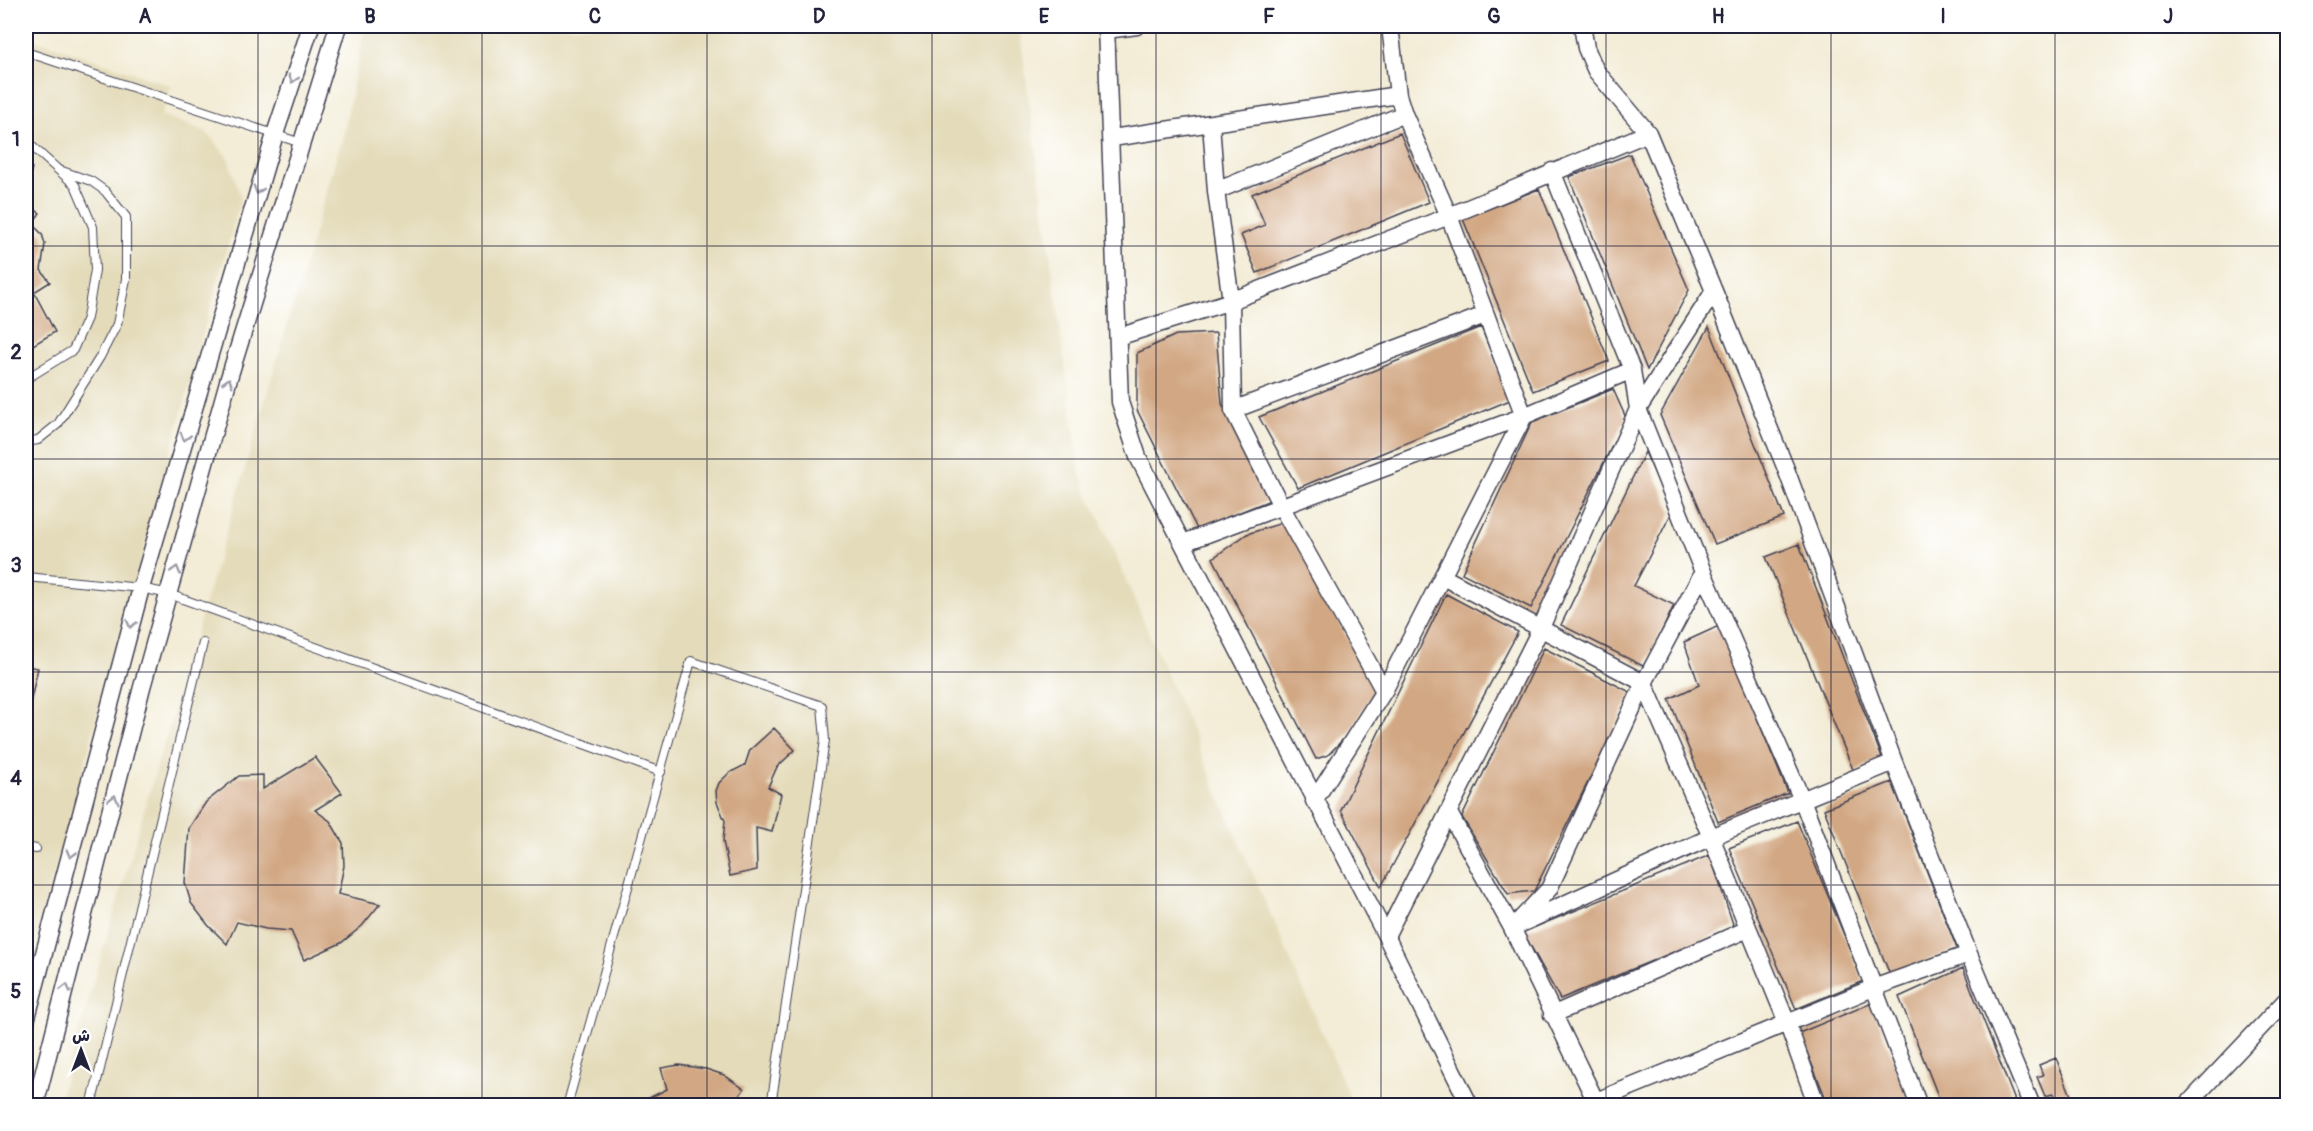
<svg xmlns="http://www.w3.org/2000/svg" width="2313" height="1131" viewBox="0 0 2313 1131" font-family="Pangolin,'Playpen Sans Arabic',sans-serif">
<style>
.built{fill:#e4dbba}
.building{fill:#d2a783}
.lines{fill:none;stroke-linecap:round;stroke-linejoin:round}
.lane-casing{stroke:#414052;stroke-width:10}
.street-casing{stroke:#414052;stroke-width:19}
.lane{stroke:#fff;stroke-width:8}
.street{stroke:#fff;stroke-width:16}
.oneway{stroke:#9c9ca7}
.grid{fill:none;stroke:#22223b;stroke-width:1.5;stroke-opacity:0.55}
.neatline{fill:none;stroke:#22223b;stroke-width:2}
.grid-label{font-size:20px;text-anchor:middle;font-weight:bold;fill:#22223b}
</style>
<rect width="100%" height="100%" fill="#fff"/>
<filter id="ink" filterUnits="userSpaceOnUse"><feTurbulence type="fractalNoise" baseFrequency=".0167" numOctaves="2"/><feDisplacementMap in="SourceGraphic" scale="12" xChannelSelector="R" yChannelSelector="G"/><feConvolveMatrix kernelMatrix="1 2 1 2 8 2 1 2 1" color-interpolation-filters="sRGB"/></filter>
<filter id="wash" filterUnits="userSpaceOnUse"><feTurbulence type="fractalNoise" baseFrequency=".008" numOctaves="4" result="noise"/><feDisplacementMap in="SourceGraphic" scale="24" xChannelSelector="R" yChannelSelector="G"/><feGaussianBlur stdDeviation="1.35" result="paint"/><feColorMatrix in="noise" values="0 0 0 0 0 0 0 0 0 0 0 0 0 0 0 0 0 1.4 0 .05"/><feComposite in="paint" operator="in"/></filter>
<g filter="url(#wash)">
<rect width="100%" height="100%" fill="#f3ecd6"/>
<path class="built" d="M365 26H1019L1080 474 1353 1105 57 1106 343 136Z
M26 36 171 86 161 115 206 132 228 158 241 198 26 976Z"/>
<g id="blocks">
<path class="building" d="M1400 133 1429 202 1257 273 1241 235 1265 225 1252 194Z
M1630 154 1689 290 1647 370 1569 177Z
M26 165 32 168 26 188Z
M1539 189 1609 361 1533 391 1463 219Z
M26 204 40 213 32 224 42 234 45 244 41 270 50 282 34 292 55 332 28 348 26 344V263L32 253 26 237Z
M1481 327 1510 400 1298 488 1259 417Z
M1709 327 1784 517 1715 544 1660 415Z
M1216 333 1222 404 1273 499 1197 529 1137 410V353L1176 335Z
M1613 389 1626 418 1531 608 1462 573 1532 422Z
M1645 452 1672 512 1634 586 1674 605 1645 667 1561 625Z
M1285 522 1375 689 1349 733 1328 755 1316 759 1213 558 1247 534Z
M1799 544 1882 758 1854 772 1766 557Z
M1446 594 1518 632 1381 887 1341 810Z
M1719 626 1788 793 1718 822 1669 699 1699 685 1684 642Z
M1544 648 1632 693 1534 891 1508 894 1462 817Z
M26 666 38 668 29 708 26 710Z
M774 728 795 750 777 767 768 787 781 794 772 832 756 828 757 870 730 876 723 841 725 821 717 802 716 791 719 783 729 773 745 765 750 750Z
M315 757 342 793 315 810 330 821 343 843 344 866 338 894 380 904 362 926 341 943 304 960 291 931 266 929 237 922 227 944 208 925 191 903 185 883 189 828 206 802 239 776 263 775V789Z
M1892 782 1957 949 1890 975 1824 809Z
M1797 821 1863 981 1796 1009 1729 848Z
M1710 855 1734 927 1560 999 1523 932Z
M1963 968 2017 1106H1942L1899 997Z
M1872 1003 1911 1106H1829L1799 1033Z
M2056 1058 2072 1098 2057 1104 2053 1094 2045 1096 2037 1077 2043 1075 2039 1065Z
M679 1065 706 1069 724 1075 744 1089 732 1106H647V1099L667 1089 661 1068Z"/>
</g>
</g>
<g filter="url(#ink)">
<use href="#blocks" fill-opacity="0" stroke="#414052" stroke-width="1.5"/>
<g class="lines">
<g class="lane-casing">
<path id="lane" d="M26 52 301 143
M26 141 75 185 93 227 95 270 87 318 73 350 26 379
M26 442 38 440 58 424 100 357 117 324 126 279V217L105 191 91 181 59 170
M26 577 141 588 169 594 661 772
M26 847 36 849
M91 1106 203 643
M567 1106 691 661 822 706 825 740 771 1106"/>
</g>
<g class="street-casing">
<path id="street" d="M1106 26 1120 402 1138 457 1386 936 1470 1106
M1582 26 1586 48 1596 71 1648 133 1714 291 1786 469 1894 762 1969 954 2032 1106
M1106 30 1137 26
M1211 123 1216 191 1231 301 1233 410 1281 506 1384 691
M1112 138 1398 95
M1552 171 1632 370 1638 409 1703 572 1803 802 1919 1106
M1216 191 1404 114
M1118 337 1231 301 1449 216 1648 133
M1233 410 1485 315
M1183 543 1524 416 1632 370
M1443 577 1644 683 1711 837 1788 1025 1817 1106
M1314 801 1384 691 1524 416 1449 216 1404 114 1398 95 1390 26
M1449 813 1512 928 1598 1106
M1519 921 1549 889 1644 683 1703 572
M1512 928 1711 837 1894 762
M1386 936 1540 630 1638 409 1714 291
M1552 1015 1748 929
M26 1021 141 588 275 134 311 26
M35 1106 142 687 229 378 338 26
M1584 1106 1873 988 1969 954
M2186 1106 2288 998"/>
</g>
<use href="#lane" class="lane"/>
<use href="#street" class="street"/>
</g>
<defs><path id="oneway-chevron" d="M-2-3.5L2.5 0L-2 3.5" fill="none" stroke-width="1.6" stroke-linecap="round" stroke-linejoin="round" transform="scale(1.5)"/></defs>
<g class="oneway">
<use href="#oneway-chevron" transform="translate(293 79) rotate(108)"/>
<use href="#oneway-chevron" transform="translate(258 190) rotate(107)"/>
<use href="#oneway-chevron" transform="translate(228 382) rotate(-74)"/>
<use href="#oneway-chevron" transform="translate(185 437) rotate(106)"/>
<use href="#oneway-chevron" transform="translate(176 570) rotate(-74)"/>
<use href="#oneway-chevron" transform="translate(131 624) rotate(105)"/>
<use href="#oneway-chevron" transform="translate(114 799) rotate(-76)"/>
<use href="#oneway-chevron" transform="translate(71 854) rotate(105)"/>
<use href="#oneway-chevron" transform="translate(66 988) rotate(-76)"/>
</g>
</g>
<path class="grid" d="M258 26V1106M482 26V1106M707 26V1106M932 26V1106M1156 26V1106M1381 26V1106M1606 26V1106M1831 26V1106M2055 26V1106M26 246H2288M26 459H2288M26 672H2288M26 885H2288"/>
<rect width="2313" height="1131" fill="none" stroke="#fff" stroke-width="66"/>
<g transform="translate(81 1050)" stroke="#ffffff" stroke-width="4.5" paint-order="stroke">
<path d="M0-4.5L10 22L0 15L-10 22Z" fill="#22223b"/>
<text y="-9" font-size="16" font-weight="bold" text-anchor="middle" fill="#22223b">ش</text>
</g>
<rect x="33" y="33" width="2247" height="1065" class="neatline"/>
<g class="grid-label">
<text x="145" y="23">A</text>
<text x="370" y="23">B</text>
<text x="595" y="23">C</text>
<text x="819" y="23">D</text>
<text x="1044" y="23">E</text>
<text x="1269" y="23">F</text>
<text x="1494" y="23">G</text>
<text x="1718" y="23">H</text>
<text x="1943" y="23">I</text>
<text x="2168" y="23">J</text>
<text x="16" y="146">1</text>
<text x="16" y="359">2</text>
<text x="16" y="572">3</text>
<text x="16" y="785">4</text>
<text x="16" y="998">5</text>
</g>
</svg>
